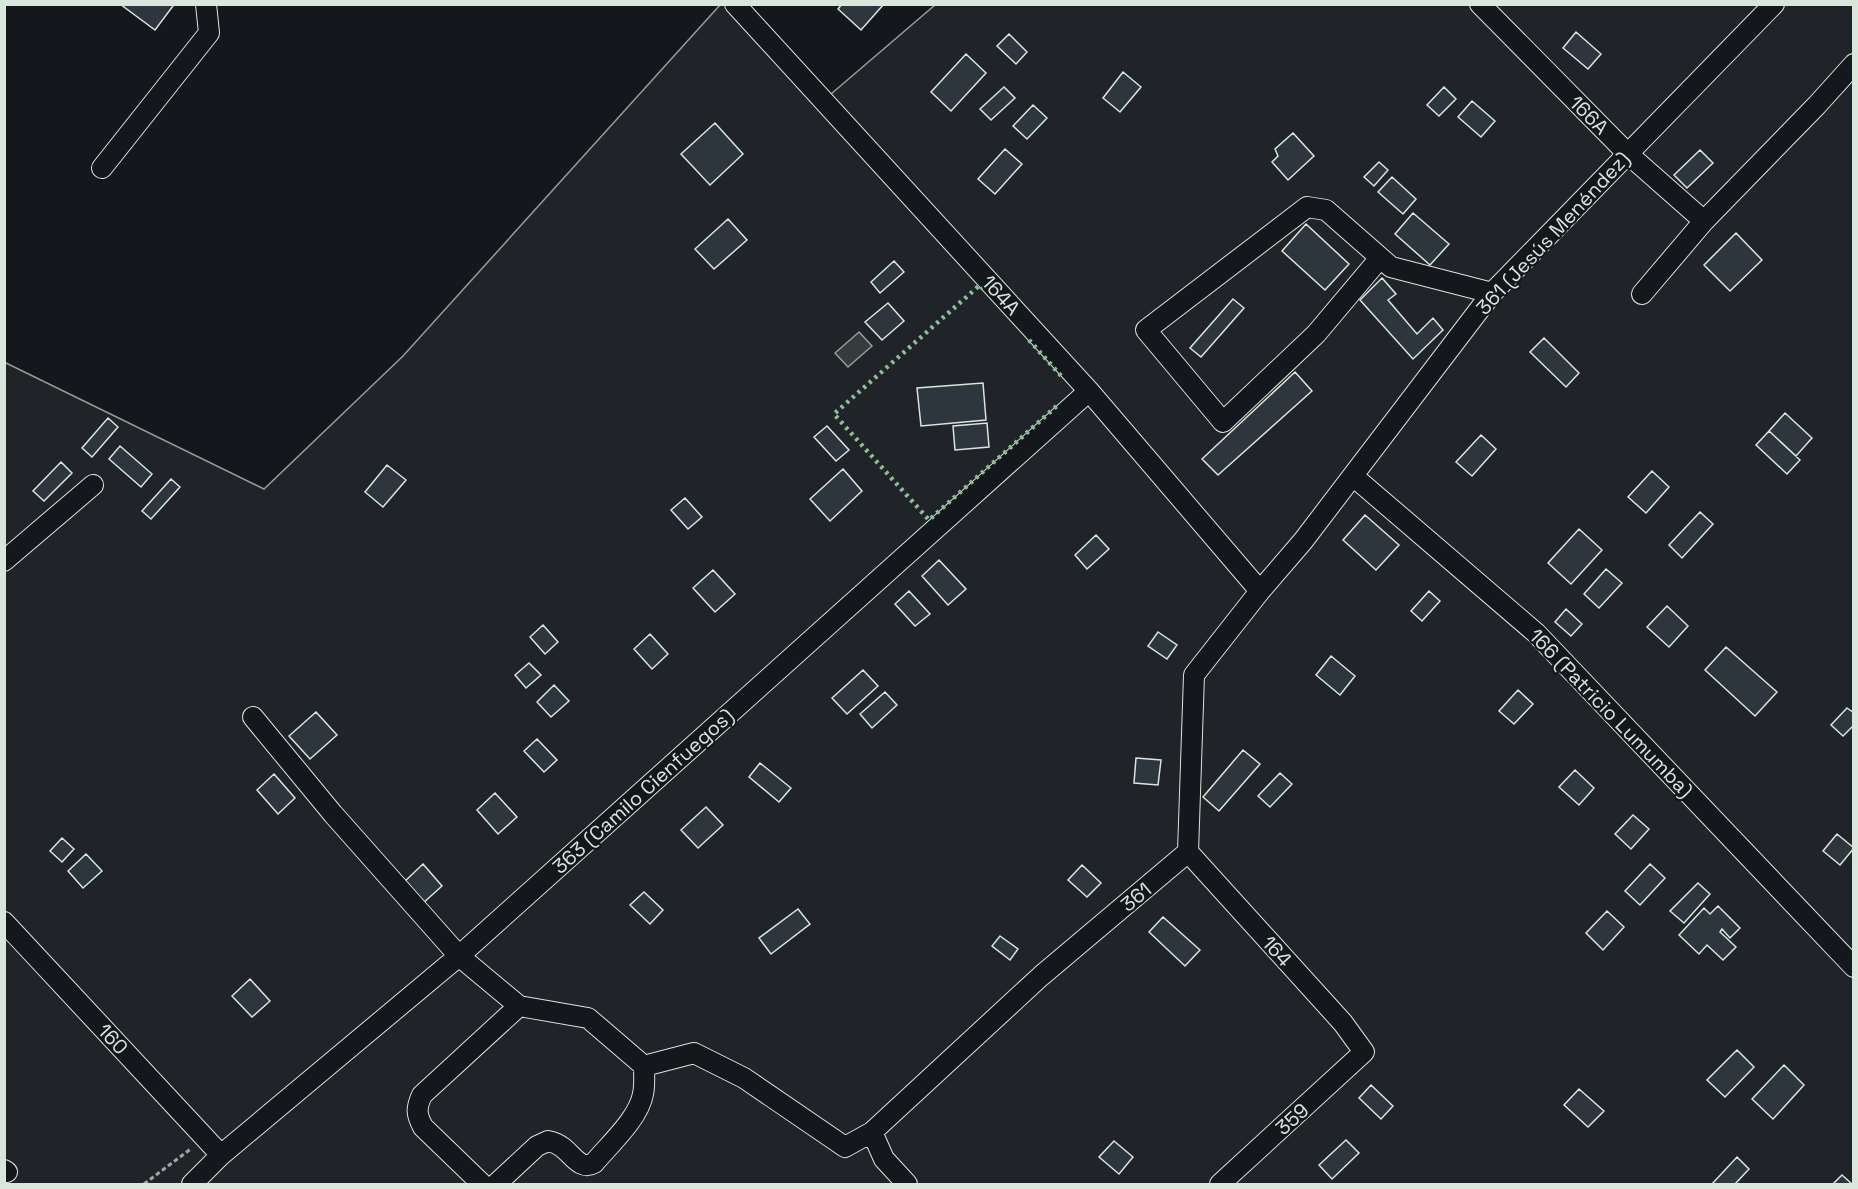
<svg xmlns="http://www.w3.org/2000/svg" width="1858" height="1189" viewBox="0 0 1858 1189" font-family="'Space Grotesk',sans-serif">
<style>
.green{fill:#202428;stroke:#939e99;stroke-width:1.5}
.water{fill:#363b3e;stroke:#939e99;stroke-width:1.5}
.building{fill:#2c363c;stroke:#d8e6dc;stroke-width:1.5}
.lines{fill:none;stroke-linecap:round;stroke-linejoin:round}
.minor-casing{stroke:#d8e6dc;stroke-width:22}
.path{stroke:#9da8a2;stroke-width:3;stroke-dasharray:4.5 3;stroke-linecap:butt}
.minor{stroke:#14181c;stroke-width:20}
.hedge{stroke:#8ac095;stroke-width:4.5;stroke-dasharray:3 4.5;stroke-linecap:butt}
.labels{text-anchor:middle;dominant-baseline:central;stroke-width:4.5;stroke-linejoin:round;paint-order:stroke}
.street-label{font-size:20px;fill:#d8e6dc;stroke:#14181c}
</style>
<rect width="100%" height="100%" fill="#14181c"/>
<path class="green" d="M720 5H725L817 106 935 5H1853V1184H5L4 362 264 489 403 356Z"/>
<path class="water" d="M859 332 872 346 848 367 835 353Z"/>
<path class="building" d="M120 4H170L173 6 155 30Z
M842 4H884L861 30 838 9Z
M1576 32 1601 54 1588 69 1563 48Z
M1009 34 1027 52 1016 64 997 46Z
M966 54 986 73 951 111 931 92Z
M1123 72 1141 87 1120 112 1103 98Z
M1004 87 1015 98 991 120 980 109Z
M1444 87 1456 99 1439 116 1427 105Z
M1472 101 1495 121 1481 137 1458 117Z
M1033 105 1047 118 1027 139 1013 126Z
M715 123 743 154 710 185 681 154Z
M1293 133 1314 156 1288 180 1272 162 1278 156 1275 149Z
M1005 149 1022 164 995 194 978 179Z
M1700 150 1713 163 1687 188 1674 175Z
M1379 162 1388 170 1374 186 1364 177Z
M1392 177 1416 199 1403 214 1378 192Z
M1413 213 1449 244 1430 265 1395 234Z
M728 219 747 240 714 269 695 249Z
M1306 224 1349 264 1325 290 1282 251Z
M1736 233 1762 260 1730 291 1704 265Z
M894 261 904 272 880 293 871 282Z
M1382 278 1396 294 1388 300 1417 334 1433 318 1443 330 1413 359 1360 300Z
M1233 299 1244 308 1201 357 1190 348Z
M888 303 904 321 882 340 865 322Z
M1544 338 1579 373 1566 387 1530 352Z
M1295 372 1312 391 1218 475 1202 459Z
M983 383 986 420 921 426 917 388Z
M1785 413 1812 438 1796 456 1769 431Z
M108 418 118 427 92 457 82 448Z
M987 423 989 447 955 450 953 426Z
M827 426 849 450 836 461 814 437Z
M1769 431 1800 460 1787 474 1756 445Z
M1481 435 1496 449 1472 476 1456 462Z
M120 446 152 474 141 487 109 459Z
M61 462 72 473 44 501 33 491Z
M387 465 406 480 383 507 365 492Z
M843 469 862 491 830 521 810 499Z
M1652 471 1669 487 1646 513 1628 497Z
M171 479 180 487 151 519 142 511Z
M685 498 702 517 688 529 671 510Z
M1700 512 1713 524 1682 558 1669 545Z
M1365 515 1399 545 1376 570 1343 540Z
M1579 529 1602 550 1571 584 1548 563Z
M1096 535 1109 549 1087 569 1075 555Z
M939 560 966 589 948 605 922 576Z
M1606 569 1622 583 1599 608 1584 594Z
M713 570 735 594 715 612 693 588Z
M909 591 930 614 915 626 895 604Z
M1429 591 1440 601 1422 621 1411 611Z
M1667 606 1688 626 1669 647 1647 627Z
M1566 609 1582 624 1571 636 1555 622Z
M543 625 558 642 545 654 530 637Z
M1158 632 1177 645 1167 659 1148 646Z
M650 634 668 654 652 669 634 649Z
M1726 647 1777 692 1755 716 1705 670Z
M1331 656 1355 676 1340 695 1316 675Z
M529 663 541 675 526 688 515 675Z
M863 670 878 686 847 714 832 698Z
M554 685 569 701 551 717 537 702Z
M1518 690 1533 704 1514 724 1499 711Z
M885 692 897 705 872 728 860 714Z
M1847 708 1854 713V725L1843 736 1831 725Z
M316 712 337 735 310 759 289 736Z
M537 739 557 760 544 772 524 751Z
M1243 750 1260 764 1219 811 1203 797Z
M1136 758 1161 760 1158 785 1134 783Z
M760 763 791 788 779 802 749 777Z
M1575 770 1594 788 1579 805 1559 787Z
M1280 773 1292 784 1270 807 1258 796Z
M274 774 295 798 278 814 257 790Z
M495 793 517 817 498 834 477 810Z
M706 807 723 825 698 848 681 830Z
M1633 815 1649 829 1631 849 1615 834Z
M1837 834 1854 848 1840 865 1823 851Z
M62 838 74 849 62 862 50 851Z
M86 854 102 871 83 888 68 871Z
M423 864 442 886 422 904 403 883Z
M1650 864 1665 878 1640 905 1625 891Z
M1082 865 1101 883 1087 897 1068 880Z
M1698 883 1710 894 1684 923 1670 911Z
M644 892 663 910 650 924 630 905Z
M1718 906 1740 928 1730 938 1722 929 1720 932 1736 947 1723 960 1707 945 1699 954 1679 935 1704 908 1710 914Z
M798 909 810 924 771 954 759 938Z
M1607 911 1624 927 1603 950 1586 933Z
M1163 917 1200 950 1185 966 1149 932Z
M1000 936 1018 949 1010 960 992 946Z
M250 979 270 1001 252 1017 232 996Z
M1737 1050 1754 1067 1725 1097 1707 1080Z
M1784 1065 1804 1085 1773 1119 1752 1099Z
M1371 1085 1393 1106 1381 1119 1359 1098Z
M1579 1089 1604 1111 1588 1127 1564 1105Z
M1346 1140 1359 1153 1332 1179 1319 1165Z
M1114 1141 1133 1157 1119 1174 1099 1157Z
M1737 1157 1749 1169 1735 1184H1712Z
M1842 1175 1852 1184H1833Z"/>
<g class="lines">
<g class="minor-casing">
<path id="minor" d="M735 4 1089 391 1260 591
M1480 4 1628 154 1704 221
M102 168 209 33 206 4
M1380 258 1316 334 1223 422 1146 330 1307 207 1326 210 1391 267 1492 293
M1642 294 1704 221 1817 105 1854 64
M1353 476 1536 633 1854 967
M4 561 93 485
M253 717 333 814 459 956 519 1006 588 1018 644 1066 694 1053 744 1078 845 1147 872 1132 1041 976 1188 852 1194 675 1260 591 1303 541 1492 293 1774 4
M1188 852 1343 1023 1364 1052 1220 1184
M4 922 221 1155
M872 1132 884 1159 907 1184
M4 1170 7 1172
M192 1184 221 1155 459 956 1089 391
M482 1184 423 1127C416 1114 416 1108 422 1095L519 1006
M496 1184 537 1146 548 1141C553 1142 558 1144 562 1147 572 1154 580 1171 594 1163 609 1145 639 1118 643 1094 645 1085 644 1075 644 1066"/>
</g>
<path class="path" d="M144 1184 192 1148"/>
<use href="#minor" class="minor"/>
<path class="hedge" d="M983 289 980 285 834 414 929 520 1059 404
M1029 340 1063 378"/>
</g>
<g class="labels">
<g class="street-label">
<text transform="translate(1589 115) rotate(45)">166A</text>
<text transform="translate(1553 233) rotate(-47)">361 (Jesús Menéndez)</text>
<text transform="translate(1001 295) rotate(48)">164A</text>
<text transform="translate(1611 713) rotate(46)">166 (Patricio Lumumba)</text>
<text transform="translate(643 791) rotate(-42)">363 (Camilo Cienfuegos)</text>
<text transform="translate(1136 897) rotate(-40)">361</text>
<text transform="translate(1277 951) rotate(48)">164</text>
<text transform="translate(113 1039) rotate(47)">160</text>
<text transform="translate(1292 1119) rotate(-42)">359</text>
</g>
</g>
<rect width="1858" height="1189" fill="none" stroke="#d8e6dc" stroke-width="12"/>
</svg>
